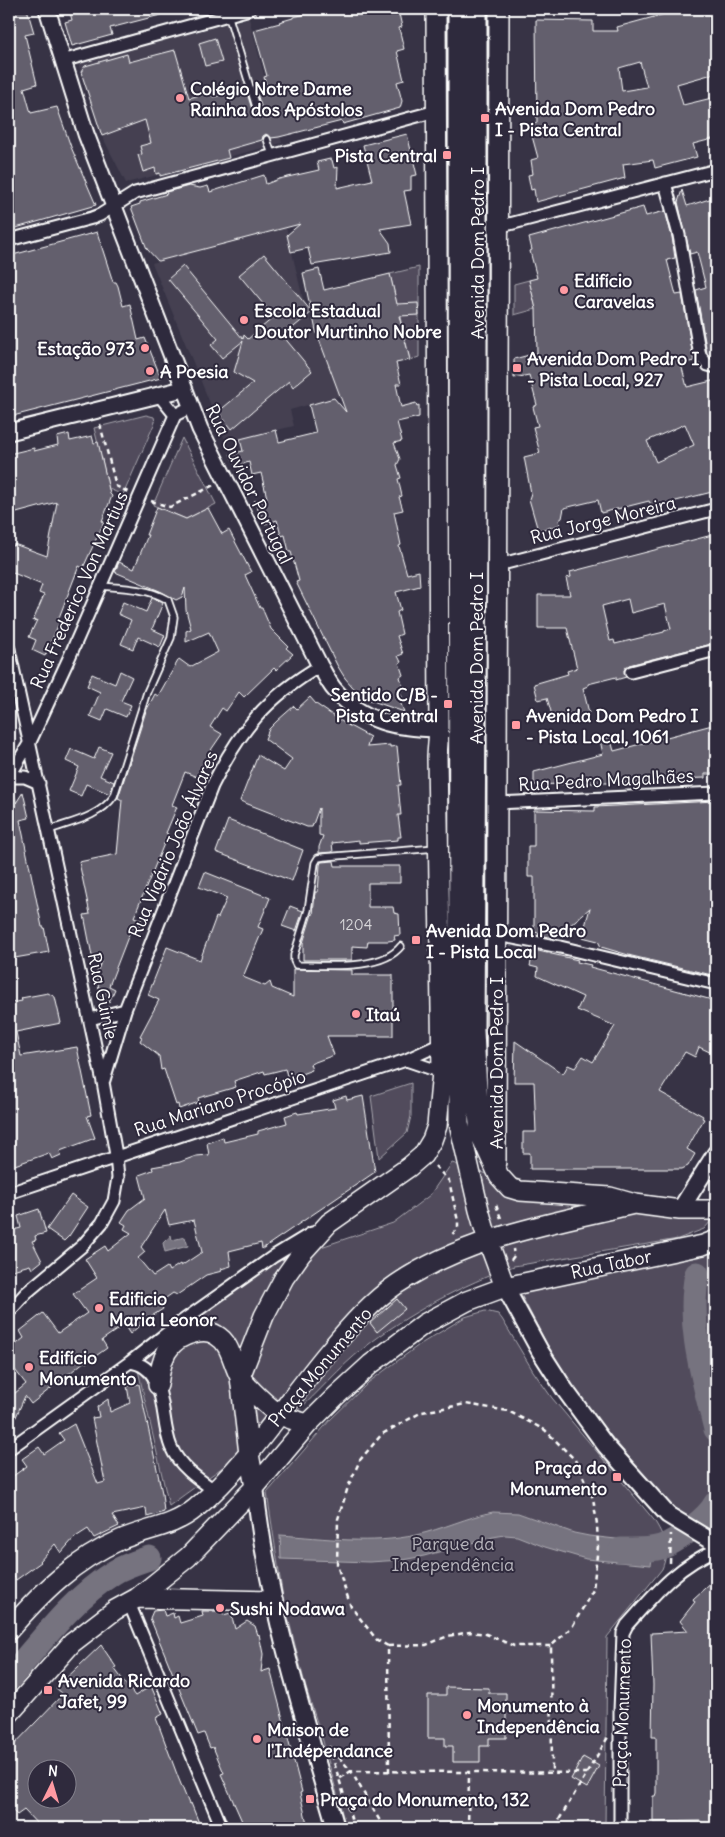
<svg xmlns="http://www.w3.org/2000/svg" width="725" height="1837" viewBox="0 0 725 1837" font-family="Delius,sans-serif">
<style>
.built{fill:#444051}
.green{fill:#514c5c;stroke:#a8a6ae}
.water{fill:#76737f;stroke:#adabb2}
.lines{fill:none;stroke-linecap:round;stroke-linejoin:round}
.river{stroke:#76737f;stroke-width:25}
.building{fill:#635f6d;stroke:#fff;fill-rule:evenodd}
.service-casing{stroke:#fff;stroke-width:9}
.minor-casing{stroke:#fff;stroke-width:15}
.tertiary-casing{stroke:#fff;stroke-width:19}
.secondary-casing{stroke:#fff;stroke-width:20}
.primary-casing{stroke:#fff;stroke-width:22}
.path{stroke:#fff;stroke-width:2.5;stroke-dasharray:5 4;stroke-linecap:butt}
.service{stroke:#2f2a3d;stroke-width:5.5}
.minor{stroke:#2f2a3d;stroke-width:11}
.tertiary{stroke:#2f2a3d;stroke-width:15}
.secondary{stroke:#2f2a3d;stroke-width:16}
.primary{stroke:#2f2a3d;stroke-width:19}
.poi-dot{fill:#ff9aa2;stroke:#2f2a3d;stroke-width:2}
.labels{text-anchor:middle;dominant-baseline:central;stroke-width:4;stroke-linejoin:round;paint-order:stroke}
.number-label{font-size:15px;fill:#d8d7da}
.poi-label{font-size:18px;font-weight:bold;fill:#fff;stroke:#2f2a3d;text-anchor:start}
.street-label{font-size:18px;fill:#fff;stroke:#2f2a3d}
.park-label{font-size:18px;fill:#b9b7be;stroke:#2f2a3d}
</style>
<rect width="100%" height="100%" fill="#373345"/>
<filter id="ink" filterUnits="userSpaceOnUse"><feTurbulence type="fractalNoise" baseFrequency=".02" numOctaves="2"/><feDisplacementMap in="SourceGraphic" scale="10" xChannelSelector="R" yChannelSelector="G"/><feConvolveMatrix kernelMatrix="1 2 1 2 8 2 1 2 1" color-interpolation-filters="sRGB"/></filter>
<g filter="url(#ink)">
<path class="built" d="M249 18 282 143 126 183 100 132 78 63Z
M286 227 302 295 340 396 290 410 294 426 226 442 152 263Z"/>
<path class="green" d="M419 267V357L410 360 390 274Z
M529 280 536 309 514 315V284Z
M146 415 154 417 155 422 123 495 109 489 94 428Z
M182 438 216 504 186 519 153 505Z
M411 1083V1116L407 1133 379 1158 371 1096Z
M452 1163 494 1176 515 1197 684 1213 712 1220 704 1229 678 1239 514 1266C464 1284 405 1315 364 1348 339 1367 319 1393 295 1413 254 1446 211 1475 169 1506L138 1370 141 1362 179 1329 279 1261 393 1223 430 1195Z
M716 1246V1543L672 1508 589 1410 560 1369 518 1289Z
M485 1311 498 1314 502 1319 533 1371 552 1398 654 1520C664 1536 670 1550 662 1569L607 1637 605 1828H346L323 1741 306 1688 283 1598 267 1493 330 1420 369 1382 419 1345 465 1317Z"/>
<path class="water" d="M171 1235 172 1240 185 1237 188 1246 165 1252 163 1243Z
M493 1512 518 1513 574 1533 589 1536 616 1539 655 1540 651 1565 586 1559 545 1547 517 1536 505 1535 493 1537 424 1556 402 1560 369 1562 281 1559 280 1535C324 1538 372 1545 416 1535 443 1529 467 1517 493 1512Z"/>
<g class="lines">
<path class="river" d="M697 1274C687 1325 704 1379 716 1429
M621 1550C634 1550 648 1551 661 1547 677 1542 709 1517 716 1503
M9 1678C41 1642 72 1599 113 1573 124 1566 137 1562 149 1558"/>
</g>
<path class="building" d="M9 9H27L34 33 25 35 37 84 24 88 31 113 57 107 71 147 96 205 9 230Z
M69 9H172V12L110 28 112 35 72 46 65 22 72 20Z
M328 9H398L402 27 399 28 404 49 397 51 404 80 397 82 402 101 400 108 343 124 342 121 279 137 271 138 266 134 263 136 262 140 227 150 229 158 160 176V173L156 174 155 168 143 172 138 155 142 154 140 146 151 143 145 120 102 136 81 72 85 66 127 54 129 62 175 50 189 98 212 92 213 97 246 90 252 109 257 112 260 110 261 106 255 88 266 85 264 77 267 76 254 30 280 23 279 22 293 18V17Z
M675 9H716V73L677 84 683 105 716 97V138L693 144 697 157 655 168 653 160 623 164 625 178 536 202 534 189 531 190 528 175 533 174 531 160 538 158 529 125 537 123 536 20 593 21V31H618L617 27 676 11ZM640 62 647 87 622 91 619 68Z
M215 38 222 62 205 66 199 43Z
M407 134 417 175 411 176V190L404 191 411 224 380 229 390 243 391 252 312 265 308 248 291 252 287 235 300 224 158 261 147 249 131 207 140 204V202L167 194 166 192 189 186 200 188 208 186 210 192 264 175 266 184 279 179 319 170 317 162 330 159 332 160 334 168 338 167 337 188 372 180 363 145Z
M682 190 687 206 716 197V355L710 356 707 353 696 290 706 287 697 252 690 254 678 202Z
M643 207 646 216 665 211 672 237 675 258 667 260 676 295 682 294 694 361 681 364 687 387 716 380V491L652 507 649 501 601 513 598 500 564 508 562 518 559 520 560 525 540 530 537 527 529 499 531 493 524 457 540 453 533 427 538 426 533 407 537 405 529 375 514 378V359L537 353 536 309 529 280 537 278 530 251 532 250 529 238ZM685 424 694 445 656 462 647 441Z
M97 232 113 282H116L118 286 123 306 130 304 138 340 145 338 161 378 9 417V336L13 334 9 315V291L12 290 9 276V256Z
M264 254 311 311 303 273 319 269 324 290 390 274 397 304 418 303 419 315 399 316 410 360 396 363 401 384H396L401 407 416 403 417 406 419 405V417L397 422 402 441 394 443 400 459 397 465 401 478 398 479 402 496 399 497 403 510 394 512 401 545 399 546 407 574 419 571 420 586 396 592 401 610 397 612 402 634 397 636 403 654 398 656 401 662 399 663 403 675 400 677 404 689 400 691 403 700 401 704 404 712 367 699 358 693 345 678 337 665 296 582 299 581 291 552H289L285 535 281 536 277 520 265 524 254 501 267 498 261 473 252 475 249 462 236 466 230 454 243 451 240 439 276 430 279 442 316 433 309 405 334 398 346 412 316 331 312 312 283 336 312 371 293 387 289 381 232 429 218 412 253 383 234 372 243 341 222 358 211 345 218 339 168 279 183 266 243 339 244 335 248 339 274 317 239 275Z
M69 434 70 441 92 436 94 443 98 442 110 494 112 496 102 521 104 522 83 568 79 566 58 620 60 621 45 656 32 650 36 640 29 637 37 620 33 621 44 595 39 593 42 585 11 572 9 559V544L14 546V544L47 556 57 502 9 515V454L34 448V451L58 445 57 437Z
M157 507 186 519 208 508 222 534 229 530 251 572 245 575 260 608H262L271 629 288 646 286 648 293 654 276 670 274 668 244 697 239 692 226 711 222 708 210 727 222 734 211 750 199 778 185 772 172 805 177 807 166 833 168 834 134 917 142 920 137 932 131 929 109 986 115 989 109 1002 103 1001 102 1003 96 974 102 960 92 956 84 915 90 914 79 862 117 854 122 800 118 798 146 711 155 694 158 696 179 659 190 667 218 652 209 632 186 642V631L191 629 186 610 185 588 182 597 176 600 162 592 115 572 119 562 134 569 148 535H146Z
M716 534V643L629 665 624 670 626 677 616 680V677L588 684V686L583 688 589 713 554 722 547 698 538 700 534 684 568 674 567 671 577 668 567 628H538V595H570L566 578 571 577 570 572ZM628 599 631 613 665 604 671 629 664 631V632L615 644 614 640 610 641 602 606Z
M152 598 163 603 152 629 165 635 160 647 138 637 133 649 121 644 131 620 118 614 123 602 146 612Z
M120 671 132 677 121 701 131 705 126 717 107 709 102 721 90 716 100 692 87 686 92 674 115 684Z
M310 697 316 704 344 723 370 737 367 747 390 745V747L397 746 401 785H398L401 815H398L401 837H398V840L359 843V840L332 843 333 852 319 853V847L323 836 319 835V808L312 827H307L240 801 258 755 284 771 292 759 265 739 269 729 277 721 294 706 297 709Z
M716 724V774H705V778L648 780V783H587L534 785V772L603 754 600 740 610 737 614 751Z
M99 747 111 752 100 776 114 782 110 794 86 784 81 796 69 791 79 767 66 761 71 749 94 759Z
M23 792 29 818 20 820 42 927H44L49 952 9 959V794L14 793 16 803Z
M716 801V976L632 956 601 947 598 941 582 937 590 908 555 938 538 935 539 933 534 932V877H528V846H534V810L595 811V807Z
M228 820 303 850 292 881 216 852Z
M334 861 335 866H400V883H368V907H393L394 913 399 914 400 935 394 936 395 940 388 941H368L367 947 352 946V960H303V943L312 914 313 915 315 892H318L320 865 321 862Z
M205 872 270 898 258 927 263 929 243 977 265 986 270 982 272 988 293 997V969L352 970V975H393V1036H327L334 1055 310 1064 312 1070 288 1079 285 1069 265 1074 264 1071 234 1081 236 1087 198 1098 199 1102 179 1109 178 1104 176 1105 164 1069 161 1070 159 1056 140 1041 142 1037 140 1036 159 1000 148 995 167 947 200 960 216 917 218 918 227 898 199 887Z
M290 906 303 911 296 931 282 926Z
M534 950 578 960 577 962 591 965 590 967 716 1001V1055L699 1047 695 1057 685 1052 660 1092 703 1116 702 1118 704 1119 687 1149 695 1154 688 1166 682 1169H530V1153H523V1132H536L534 1082H514L515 1041 563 1074 568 1065 575 1068 583 1056 593 1062 615 1026 577 1010 583 997 537 976 538 968 530 966Z
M48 993 55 997 61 1023 16 1032 21 1056 77 1047 91 1115 87 1116 95 1138 60 1151 61 1155 52 1159 49 1153 9 1167V1011L11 1010 10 1003 22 1001 21 998Z
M346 1096 347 1100 363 1096 375 1172 262 1249 261 1243 229 1251 231 1266 221 1269 222 1271 206 1275 177 1295 173 1293 160 1302 163 1309 147 1319 130 1334 124 1325 102 1340 107 1348 86 1363 85 1361 31 1404 25 1396 9 1433V1398L26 1384 9 1362V1350L24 1338 20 1331 43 1313 58 1333 87 1313 73 1294 97 1278 85 1259 105 1246 108 1251 131 1233 124 1229 126 1225 121 1222 129 1210 145 1198 139 1175 153 1170 152 1167 180 1162 196 1156 209 1155 207 1143 223 1137 224 1142 258 1134V1131L287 1123 285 1116 297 1112 298 1114 335 1108 333 1100ZM165 1210 169 1225 194 1220 202 1252 181 1266 180 1264 169 1271 167 1267 153 1276 138 1258 145 1252 141 1247Z
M71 1195 88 1207 69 1236 64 1241 47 1229Z
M39 1209 46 1233 35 1236 36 1240 32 1241 42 1261 32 1269 30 1265 9 1271V1231L21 1228 18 1216Z
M397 1299 405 1309 377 1332 370 1323Z
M139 1384 162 1493 164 1512 147 1517 146 1508 112 1515 119 1526 94 1538 88 1529 74 1538 61 1553 55 1544 40 1561 41 1562 16 1580 9 1569V1479L27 1466 22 1459 39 1447 44 1454 64 1440 59 1433 74 1424 98 1484 105 1482 92 1418 99 1417 97 1407 108 1399 110 1412 130 1403 127 1386Z
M716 1578V1754H713V1783H716V1828H701V1821L653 1822V1796H655L656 1793V1737H652L653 1685 651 1633 688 1631 680 1621 695 1602 693 1599Z
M163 1610 165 1616 173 1613 174 1618 178 1616 180 1623 203 1616 202 1611H223V1615L231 1613 235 1629 247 1621 255 1626 258 1635 259 1634 263 1654 261 1672 270 1669 302 1792 300 1793 308 1828H245L221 1774 224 1773 213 1747 210 1748 204 1733 198 1735 150 1618 153 1611Z
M101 1645 116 1667 114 1668 135 1696 151 1686 163 1714 156 1718 178 1777 189 1804 191 1803 199 1823H197L199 1828H41L24 1810 17 1815 9 1807V1750L63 1694 56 1688ZM38 1770H68V1800H38Z
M446 1687 489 1688V1693H506V1738H489V1746H480V1762H453V1746H445V1738H428V1695H446Z
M583 1757 599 1766 587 1788 571 1779Z"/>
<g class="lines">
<g class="service-casing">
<path id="service" d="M228 14 256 107
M267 139 272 155
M49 830C71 822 100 817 114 796L147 692 171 638 174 617 168 600C147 588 124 588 100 586
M401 946C382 971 325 965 296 965L294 961V955L308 910 315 863 318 858 324 857 436 848"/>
</g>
<g class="minor-casing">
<path id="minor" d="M62 61 250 9
M665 183 679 235 700 356 708 365 716 367
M498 227 716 170
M9 240 92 218 100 215 135 193 436 111
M159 395 175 415
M498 565 716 509
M9 649 103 1082 116 1155 118 1178 114 1201 102 1223 82 1246 26 1293 9 1312
M631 672 716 650
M9 777 30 742 69 658 175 415 191 407
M9 777H25L39 783
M497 803 716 793
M497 935 560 947 716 984
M90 1019 125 1010
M406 1060 447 1074
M104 1080 125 1010 212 786C239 731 267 697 320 666
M9 1193 406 1060 441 1044
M130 1362C169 1367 159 1419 171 1447 179 1466 198 1479 214 1490
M9 1449 130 1362 181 1322 274 1256 312 1233
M129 1603 222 1828
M620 1828V1711L623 1633 627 1625C654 1595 677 1566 716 1550"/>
</g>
<g class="tertiary-casing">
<path id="tertiary" d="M47 9 86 134 200 429 320 666C325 674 329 683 334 689 363 723 397 728 439 729
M9 432 183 389"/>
</g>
<g class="secondary-casing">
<path id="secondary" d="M680 1210 716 1153
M505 1287 540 1351 565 1390 606 1446 668 1515 716 1544
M255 1487C267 1604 304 1716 336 1828"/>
</g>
<g class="primary-casing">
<path id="primary" d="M458 9 459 1123 479 1210 488 1241 505 1287
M477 9V527L474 1031 478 1113 480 1134 499 1176 510 1188 520 1191 610 1197 635 1204 680 1210H716
M496 1162 499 9
M158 1385C161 1360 166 1339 194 1333 201 1331 210 1331 216 1335 231 1343 232 1363 240 1377 248 1388 268 1407 279 1414 287 1419 298 1421 308 1424
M255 1487 249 1454 240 1377 264 1316 284 1278 301 1254 329 1223 409 1167 423 1155 432 1140 437 1126 442 1072 437 756 439 729 436 9
M137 1598 273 1601
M9 1630C41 1593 74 1560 120 1540 147 1528 172 1528 196 1508 249 1463 286 1402 330 1350 350 1326 372 1301 397 1284 467 1237 553 1223 634 1204
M9 1714 72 1643 115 1610 137 1598 188 1557 255 1487 308 1424 336 1396 371 1364 424 1324 467 1301 505 1287 703 1245 716 1240"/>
</g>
<path class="path" d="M100 424 116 486 128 492
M151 501 170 507 214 485
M435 1166 449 1181 458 1221V1229L450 1236
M496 1205 502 1221
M511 1260 514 1256 513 1249
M670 1563 671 1534
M388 1646 426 1645 448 1636 470 1632 486 1634 514 1646H551
M329 1746 354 1828
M331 1752 337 1755 351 1771 339 1779
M389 1772 388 1646 377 1640 351 1607 337 1565 338 1519 348 1487 360 1460 382 1434 422 1412 466 1404 508 1411 545 1430 575 1460 593 1498 597 1524 598 1546 593 1590 572 1627 551 1646 552 1773
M587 1773 608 1737
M384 1828 351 1771 587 1773 554 1828
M468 1828 469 1773"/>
<use href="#service" class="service"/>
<use href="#minor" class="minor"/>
<use href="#tertiary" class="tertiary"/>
<use href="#secondary" class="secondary"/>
<use href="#primary" class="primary"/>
</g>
</g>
<g class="poi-dot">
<circle cx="180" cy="98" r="5"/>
<rect x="480" y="113" width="10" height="10" rx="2.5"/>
<rect x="442" y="150" width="10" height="10" rx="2.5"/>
<circle cx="564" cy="290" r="5"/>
<circle cx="244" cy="320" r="5"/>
<circle cx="145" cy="348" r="5"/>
<rect x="512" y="363" width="10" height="10" rx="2.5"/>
<circle cx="150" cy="371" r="5"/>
<rect x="443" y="699" width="10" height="10" rx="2.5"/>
<rect x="511" y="720" width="10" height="10" rx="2.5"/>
<rect x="411" y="935" width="10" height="10" rx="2.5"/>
<circle cx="356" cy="1014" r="5"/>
<circle cx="99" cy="1308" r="5"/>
<circle cx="29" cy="1367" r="5"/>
<rect x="612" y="1472" width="10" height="10" rx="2.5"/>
<circle cx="220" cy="1608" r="5"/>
<rect x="43" y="1685" width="10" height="10" rx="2.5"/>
<circle cx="467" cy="1715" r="5"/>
<circle cx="257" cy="1739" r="5"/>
<rect x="305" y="1794" width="10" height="10" rx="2.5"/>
</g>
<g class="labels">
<g class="number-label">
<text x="356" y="924">1204</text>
</g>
<g class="poi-label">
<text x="190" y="88">Colégio Notre Dame<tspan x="190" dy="21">Rainha dos Apóstolos</tspan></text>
<text x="495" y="108">Avenida Dom Pedro<tspan x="495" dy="21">I - Pista Central</tspan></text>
<text x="437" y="155" text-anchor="end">Pista Central</text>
<text x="574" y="280">Edifício<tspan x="574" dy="21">Caravelas</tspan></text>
<text x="254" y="310">Escola Estadual<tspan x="254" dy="21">Doutor Murtinho Nobre</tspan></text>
<text x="135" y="348" text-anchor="end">Estação 973</text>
<text x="527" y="358">Avenida Dom Pedro I<tspan x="527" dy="21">- Pista Local, 927</tspan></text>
<text x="160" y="371">A Poesia</text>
<text x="438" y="694" text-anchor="end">Sentido C/B -<tspan x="438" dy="21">Pista Central</tspan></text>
<text x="526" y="715">Avenida Dom Pedro I<tspan x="526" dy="21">- Pista Local, 1061</tspan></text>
<text x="426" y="930">Avenida Dom Pedro<tspan x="426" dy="21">I - Pista Local</tspan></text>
<text x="366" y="1014">Itaú</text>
<text x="109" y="1298">Edificio<tspan x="109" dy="21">Maria Leonor</tspan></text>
<text x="39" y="1357">Edifício<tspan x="39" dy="21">Monumento</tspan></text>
<text x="607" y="1467" text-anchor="end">Praça do<tspan x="607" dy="21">Monumento</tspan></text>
<text x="230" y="1608">Sushi Nodawa</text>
<text x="58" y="1680">Avenida Ricardo<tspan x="58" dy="21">Jafet, 99</tspan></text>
<text x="477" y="1705">Monumento à<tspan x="477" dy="21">Independência</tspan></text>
<text x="267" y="1729">Maison de<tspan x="267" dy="21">l'Indépendance</tspan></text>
<text x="320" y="1799">Praça do Monumento, 132</text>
</g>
<g class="street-label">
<text transform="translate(477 253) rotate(-90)">Avenida Dom Pedro I</text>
<text transform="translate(249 484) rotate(64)">Rua Ouvidor Portugal</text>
<text transform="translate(603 520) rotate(-14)">Rua Jorge Moreira</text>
<text transform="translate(79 590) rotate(-66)">Rua Frederico Von Martius</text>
<text transform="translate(476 658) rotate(-90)">Avenida Dom Pedro I</text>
<text transform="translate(606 780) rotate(-3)">Rua Pedro Magalhães</text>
<text transform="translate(173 844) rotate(-67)">Rua Vigário João Álvares</text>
<text transform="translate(103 996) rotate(78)">Rua Guinle</text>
<text transform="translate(496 1063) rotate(-90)">Avenida Dom Pedro I</text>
<text transform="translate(220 1103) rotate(-18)">Rua Mariano Procópio</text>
<text transform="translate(611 1264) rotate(-12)">Rua Tabor</text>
<text transform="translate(320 1367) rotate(-50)">Praça Monumento</text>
<text transform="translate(622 1713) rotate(-88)">Praça Monumento</text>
</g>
<g class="park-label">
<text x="453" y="1543">Parque da<tspan x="453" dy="21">Independência</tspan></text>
</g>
</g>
<rect width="725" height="1837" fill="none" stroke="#2f2a3d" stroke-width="30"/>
<rect x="15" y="15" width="695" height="1807" fill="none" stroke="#fff" stroke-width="2" filter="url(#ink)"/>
<g transform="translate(52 1784) rotate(5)"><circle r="24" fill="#2f2a3d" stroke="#827f8b"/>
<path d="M0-4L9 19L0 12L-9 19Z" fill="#ff9aa2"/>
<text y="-8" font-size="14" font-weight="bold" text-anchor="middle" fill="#ffffff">N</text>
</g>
</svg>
